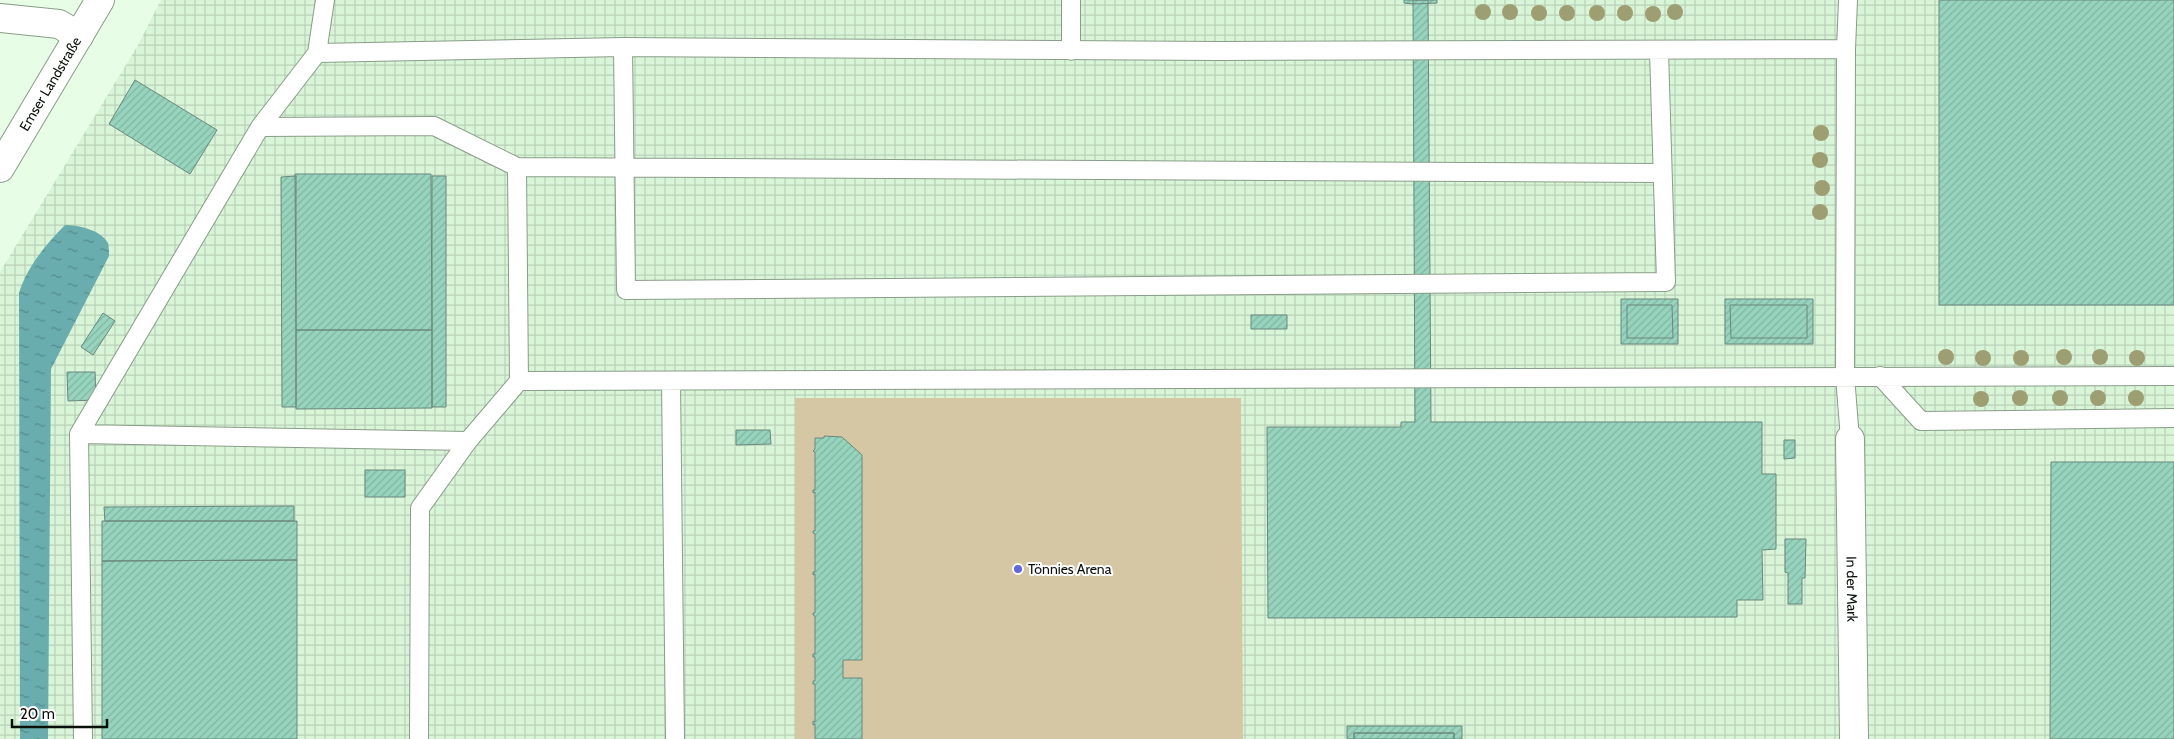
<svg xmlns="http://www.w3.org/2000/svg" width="2174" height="739" viewBox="0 0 2174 739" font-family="Cabin,sans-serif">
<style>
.industrial{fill:url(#industrial-grid)}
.green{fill:#d5c7a3}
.water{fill:url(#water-ripples)}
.building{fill:url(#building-hatch);stroke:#6a877c}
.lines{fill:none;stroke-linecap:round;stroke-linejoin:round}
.service-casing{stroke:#899d88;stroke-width:20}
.minor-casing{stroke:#899d88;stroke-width:30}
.service{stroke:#fff;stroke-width:18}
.minor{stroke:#fff;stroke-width:28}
.tree{fill:#9e9e73}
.poi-dot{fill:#6167df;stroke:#fff;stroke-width:2}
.labels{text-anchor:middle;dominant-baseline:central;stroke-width:4;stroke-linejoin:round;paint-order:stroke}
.street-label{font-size:14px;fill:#091009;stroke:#fff}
.poi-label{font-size:14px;fill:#091009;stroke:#fff;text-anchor:start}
</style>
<defs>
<pattern id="industrial-grid" width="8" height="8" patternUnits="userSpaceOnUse" patternTransform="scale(1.25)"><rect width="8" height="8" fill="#d9f5d8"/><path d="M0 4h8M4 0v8" fill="none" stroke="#b9d1b8"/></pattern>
<pattern id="water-ripples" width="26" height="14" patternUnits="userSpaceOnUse" patternTransform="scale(1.25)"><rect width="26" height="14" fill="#69adae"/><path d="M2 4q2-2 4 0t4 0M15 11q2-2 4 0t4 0" fill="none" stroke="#558b8c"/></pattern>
<pattern id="building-hatch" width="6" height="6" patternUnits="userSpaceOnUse" patternTransform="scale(1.25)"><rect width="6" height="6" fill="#97d4be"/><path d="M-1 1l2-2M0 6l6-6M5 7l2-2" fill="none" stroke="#81b5a2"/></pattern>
</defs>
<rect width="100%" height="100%" fill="#e7fde6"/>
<path class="industrial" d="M161 0H2174V739H0V272L138 45Z"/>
<path class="green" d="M795 398H1241L1243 739H795Z"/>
<path class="water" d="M65 225C78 225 101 230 108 243 109 247 109 252 109 256L51 369 48 739H20L19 293C27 267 46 244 65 225Z"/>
<path class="building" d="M1404 0H1437V3L1413 4 1404 3Z
M1413 0H1428L1431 422H1762V474H1776V549L1762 550 1763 600H1737V617L1268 618 1267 427H1401V422H1415Z
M1939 0H2174V305H1939Z
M135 80 217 130 190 174 109 124Z
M295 174H431L432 330H296Z
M296 176V407H282L281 177Z
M432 176H446V407H432Z
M1621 299H1678V344H1621Z
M1725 299H1813V344H1725Z
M1627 305H1672L1673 338H1627Z
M1730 305H1807V338H1731Z
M103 313 115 321 93 355 81 347Z
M1251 315H1287V329H1251Z
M296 330H432V408L296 409Z
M67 372H95L96 400 68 401Z
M736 430H770L771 444 736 445Z
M824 436 842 437 862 455V660H843V678H862V739H815V724L813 725V721L815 722V684H813V681H815V657H813V654H815V616L813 615V613H815V574L813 575V572H815V534L813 533V531H815V492L813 493V490H815V452L813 451 815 449V438H824Z
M1784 440H1795V458L1784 459Z
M2051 462H2174V739H2050Z
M365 470H405V497H365Z
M294 506V521H105L104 507Z
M102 521H297V560L102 561Z
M1785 539H1806L1805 578H1802V604H1788V573L1785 572Z
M297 560V739H102V561Z
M1347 726H1462V739H1454V733H1354V739H1347Z
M1354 733H1454V739H1354Z"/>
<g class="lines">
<g class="service-casing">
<path id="service" d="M325 0 317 53 623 47 1220 51 1846 49 1845 376 1850 439
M623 47 626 290 1666 282 1659 51
M1846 49 1848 0
M1071 51V0
M260 127 317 53
M1880 376 1921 421 2174 418
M519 381 517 167 1662 173
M671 381 675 739
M79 434 468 441
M83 739 79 434 260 127 434 126 517 167
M419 739 420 508 468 441 519 381 2174 376"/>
</g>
<g class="minor-casing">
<g id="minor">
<path d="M0 18 59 24 79 36"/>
<path id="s1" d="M0 168 100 0"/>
<path id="s2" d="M1850 439 1854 739"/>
</g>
</g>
<use href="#service" class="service"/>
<use href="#minor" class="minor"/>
</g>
<g class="tree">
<circle cx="1483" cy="12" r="8"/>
<circle cx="1510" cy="12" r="8"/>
<circle cx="1675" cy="12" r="8"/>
<circle cx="1539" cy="13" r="8"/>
<circle cx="1567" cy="13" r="8"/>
<circle cx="1597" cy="13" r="8"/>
<circle cx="1625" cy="13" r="8"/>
<circle cx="1653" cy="14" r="8"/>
<circle cx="1821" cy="133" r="8"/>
<circle cx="1820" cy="160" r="8"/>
<circle cx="1822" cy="188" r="8"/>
<circle cx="1820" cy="212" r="8"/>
<circle cx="1946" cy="357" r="8"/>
<circle cx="2064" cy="357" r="8"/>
<circle cx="2100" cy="357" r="8"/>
<circle cx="1983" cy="358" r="8"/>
<circle cx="2021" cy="358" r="8"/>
<circle cx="2137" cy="358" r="8"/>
<circle cx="2020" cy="398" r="8"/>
<circle cx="2060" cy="398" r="8"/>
<circle cx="2098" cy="398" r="8"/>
<circle cx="2136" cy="398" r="8"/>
<circle cx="1981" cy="399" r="8"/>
</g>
<circle class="poi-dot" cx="1018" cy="569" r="5"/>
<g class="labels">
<g class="street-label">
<text stroke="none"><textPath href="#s1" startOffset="98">Emser Landstraße</textPath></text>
<text stroke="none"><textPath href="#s2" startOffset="150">In der Mark</textPath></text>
</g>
<g class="poi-label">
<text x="1028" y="569">Tönnies Arena</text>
</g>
</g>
<path d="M12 719v8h95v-8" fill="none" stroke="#091009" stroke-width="2.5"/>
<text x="20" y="719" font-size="15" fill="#091009" stroke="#ffffff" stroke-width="4" paint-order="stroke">20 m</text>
</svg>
